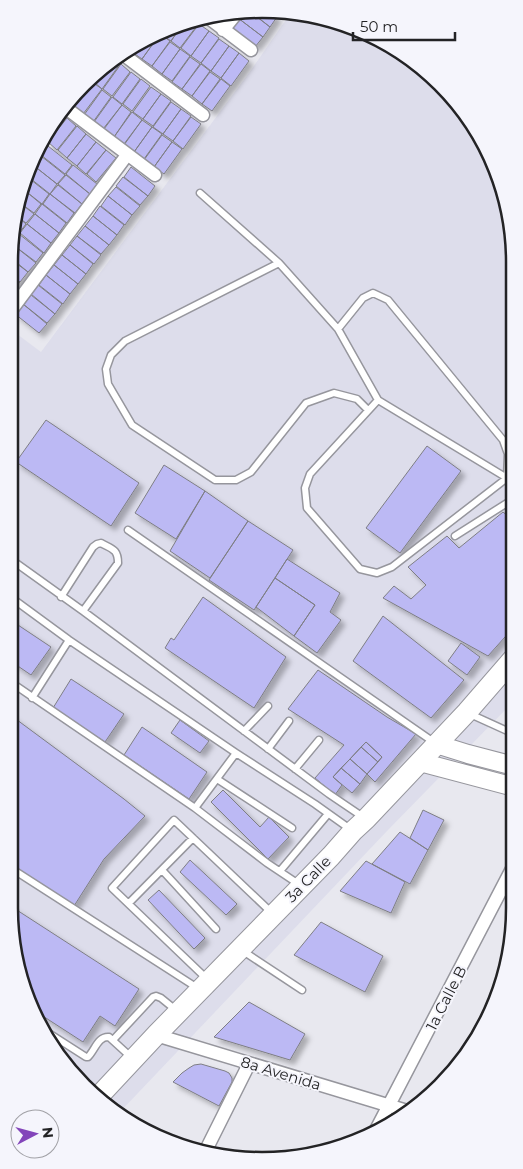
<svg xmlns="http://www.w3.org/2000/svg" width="523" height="1169" viewBox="0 0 523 1169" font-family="Montserrat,sans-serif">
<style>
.built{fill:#ddddeb}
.building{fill:#bcb9f4;stroke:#7e7e84;filter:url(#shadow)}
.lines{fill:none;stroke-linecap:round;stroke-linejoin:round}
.lane-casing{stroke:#96969d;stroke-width:9}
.street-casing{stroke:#96969d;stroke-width:15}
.secondary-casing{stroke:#96969d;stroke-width:20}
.primary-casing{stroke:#96969d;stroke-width:22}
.lane{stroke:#fff;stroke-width:6}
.street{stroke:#fff;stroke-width:12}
.secondary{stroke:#fff;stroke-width:18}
.primary{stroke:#fff;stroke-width:20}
.labels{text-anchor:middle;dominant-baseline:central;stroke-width:4;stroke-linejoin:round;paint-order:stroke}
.street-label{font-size:15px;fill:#232325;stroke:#f5f5fc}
.rim{fill:none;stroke:#232325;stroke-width:2.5}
</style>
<defs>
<filter id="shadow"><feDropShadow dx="4.5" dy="4.5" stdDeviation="2.5" flood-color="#0004"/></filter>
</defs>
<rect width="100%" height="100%" fill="#e8e8ef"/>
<path class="built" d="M290 14 358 28 415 61 462 107 495 165 512 228 514 701 387 831 119 1113 71 1074 22 989 9 908V328L41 352 249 73Z"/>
<path class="building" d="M261 9 268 10 277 17 270 27 250 11Z
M249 11 270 27 263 37 238 18 243 12Z
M238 18 263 37 255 47 231 28Z
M196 22 199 23 180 48 171 41 183 24Z
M199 24 209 31 191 56 181 48Z
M182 25 171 41 161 34 165 28Z
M209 31 219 38 201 63 191 56Z
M158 33 160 34 142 59 132 52 134 48Z
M160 34 170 41 152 66 142 59Z
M219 39 229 46 211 71 201 63Z
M170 42 180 49 162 74 152 66Z
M229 46 239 53 221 78 211 71Z
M180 49 190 56 172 81 162 74Z
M239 53 249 61 231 86 221 78Z
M190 57 200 64 182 89 172 82Z
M116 61 120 64 102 89 93 81 100 71Z
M121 64 130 72 112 96 103 89Z
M201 64 210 71 192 96 182 89Z
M131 72 140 79 122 104 113 97Z
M210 72 220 79 202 104 192 96Z
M141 79 150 86 132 111 123 104Z
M221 79 230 86 212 111 202 104Z
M85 81 89 85 82 94 77 91Z
M92 82 102 89 83 114 74 107Z
M151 87 161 94 143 119 133 112Z
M102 90 111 97 93 122 84 115Z
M77 91 81 95 74 104 70 101Z
M161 94 171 101 153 126 143 119Z
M112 97 122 105 103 129 94 122Z
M171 102 181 109 163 134 153 127Z
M122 105 131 112 114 137 104 129Z
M181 109 191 116 173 141 163 134Z
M132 112 142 120 124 144 114 137Z
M191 117 201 124 183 149 173 141Z
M67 118 76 126 57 150 48 142Z
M142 120 152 127 134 152 124 145Z
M77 126 86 134 67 158 58 150Z
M152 127 162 134 144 159 134 152Z
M86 134 96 142 77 166 67 158Z
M162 135 172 142 154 167 144 160Z
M96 142 106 150 86 174 77 166Z
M172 142 182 149 164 174 154 167Z
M48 146 72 165 65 174 41 155Z
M106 150 116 158 96 182 87 174Z
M41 156 65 175 57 184 33 165Z
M33 165 57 184 50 194 26 175Z
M73 165 97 184 90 194 66 174Z
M131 167 155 186 148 196 124 177Z
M66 175 90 194 82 204 58 184Z
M26 176 49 194 42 204 23 189Z
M123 177 148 196 140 205 116 186Z
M58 185 82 204 75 213 50 194Z
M116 187 140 206 132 215 108 196Z
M23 189 41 204 34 213 20 203Z
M50 194 74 213 67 223 43 204Z
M108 196 132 215 125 225 101 206Z
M20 203 34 214 26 223 18 217Z
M42 204 66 223 59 233 35 214Z
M100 206 124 225 117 235 93 216Z
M35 214 59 233 51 243 27 224Z
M93 216 117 235 109 245 85 226Z
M18 217 26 224 19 233 15 230Z
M27 224 51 243 44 253 20 233Z
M85 226 109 245 101 254 77 236Z
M19 234 43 253 36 262 12 244Z
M77 236 101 255 94 264 70 245Z
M12 244 36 263 28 272 10 257Z
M70 245 93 264 86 274 62 255Z
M62 255 86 274 78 284 54 265Z
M9 258 28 272 20 282 9 273Z
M54 265 78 284 70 294 46 275Z
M9 273 20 282 13 291 9 288Z
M46 275 70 294 63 304 39 285Z
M38 285 62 304 55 314 31 294Z
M31 295 55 314 47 323 23 304Z
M23 304 47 324 39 333 15 314Z
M46 420 139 483 111 526 16 462Z
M427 446 461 471 400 553 366 528Z
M164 465 205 491 176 539 135 513Z
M205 491 248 521 210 578 170 551Z
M503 512 513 520V628L488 656 383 598 394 586 411 599 426 585 408 567 447 536 459 548Z
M248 521 293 550 254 610 209 580Z
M287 559 340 593 330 612 341 620 317 653 294 636 315 605 275 578Z
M275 578 315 605 294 636 256 607Z
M203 597 286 657 254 708 165 648 171 638 174 640Z
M383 616 464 680 431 718 353 661Z
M9 619 51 647 31 675 9 660Z
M461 643 480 657 467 675 448 661Z
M318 670 387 717 416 734 375 782 367 774 382 757 366 742 333 777 342 785 335 795 315 778 344 745 288 709Z
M71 679 124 714 105 742 53 708Z
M9 714 124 799 145 816 104 859 74 906 9 863Z
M180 720 209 741 200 753 171 733Z
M142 727 207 772 189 799 124 755Z
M366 742 382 757 378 762 361 747Z
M361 747 378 762 367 774 350 759Z
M350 759 367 774 360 784 341 768Z
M341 768 360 784 352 793 333 777Z
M223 790 260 827 269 817 289 837 268 859 211 802Z
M423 810 444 820 428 850 410 838Z
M400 832 428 850 410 884 372 864Z
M190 860 237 904 226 915 180 872Z
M366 861 405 882 391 913 340 891Z
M159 890 205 938 194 949 148 900Z
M9 905 139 989 115 1026 100 1016 83 1042 35 1011 22 989Z
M321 922 383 956 365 992 294 955Z
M249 1002 305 1034 290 1060 214 1037Z
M201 1064 225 1071 229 1073 232 1078V1082L219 1106 173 1082 182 1073 189 1068 194 1065Z"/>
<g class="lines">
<g class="lane-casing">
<path id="lane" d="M200 193 279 263 338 329 378 400 507 478 508 454 503 440 388 300 373 293 363 298 338 329
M279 263 125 341 111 355 106 369 108 384 132 425 215 480H236L251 472 306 403 334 393 357 399 368 410
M378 400 310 474 305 488 307 508 360 569 377 573 392 567 507 478 513 481
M128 530 435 743
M455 536 507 503 513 502
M9 558 83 611 329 794 363 817
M9 596 69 640 236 753 315 804 350 829
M61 597 93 547 97 544 101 543C112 549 118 549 118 563L83 611
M9 681 195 808 267 863 300 885
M32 698 69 640
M470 714 514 734
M244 731 268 706
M268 749 289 721
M295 769 319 740
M217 779 292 828
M195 808 236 753
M9 867 199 989
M162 870 216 929
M280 871 328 814
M129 903 193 838
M243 951 302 990
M208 980 112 888 174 820 273 914
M47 1032 86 1057H88C95 1050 98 1036 109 1037L132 1058
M113 1040 153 997 156 996 161 998 177 1011"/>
</g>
<g class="street-casing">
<path id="street" d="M210 19 251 50
M223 30 236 14
M124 55 203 115
M66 108 155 175
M10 312 127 155
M156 1035 407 1111
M376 1130 514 865
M205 1152 249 1064"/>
</g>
<g class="secondary-casing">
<path id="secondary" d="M436 744 468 754 514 766
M420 762 514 787"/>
</g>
<g class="primary-casing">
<path id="primary" d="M99 1096 156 1035 331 856 353 831 366 819 467 712 513 659"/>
</g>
<use href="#lane" class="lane"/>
<use href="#street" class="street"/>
<use href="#secondary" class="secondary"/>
<use href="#primary" class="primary"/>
</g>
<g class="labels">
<g class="street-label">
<text transform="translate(308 879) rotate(-46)">3a Calle</text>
<text transform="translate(446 998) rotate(-63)">1a Calle B</text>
<text transform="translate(281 1073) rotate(17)">8a Avenida</text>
</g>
</g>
<path d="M0 0H523V1169H0ZM262 18H262A244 244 0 0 1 506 262V908A244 244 0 0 1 262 1152H262A244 244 0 0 1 18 908V262A244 244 0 0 1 262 18Z" fill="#f5f5fc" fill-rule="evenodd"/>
<path class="rim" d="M262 18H262A244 244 0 0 1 506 262V908A244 244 0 0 1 262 1152H262A244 244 0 0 1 18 908V262A244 244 0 0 1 262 18Z"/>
<g transform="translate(35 1134) rotate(84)"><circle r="24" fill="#f5f5fc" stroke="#a1a1a6"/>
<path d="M0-4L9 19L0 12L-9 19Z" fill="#8345ba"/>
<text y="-8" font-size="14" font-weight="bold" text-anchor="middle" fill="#232325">N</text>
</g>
<path d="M353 32v8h102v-8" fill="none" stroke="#232325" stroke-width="2.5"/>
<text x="360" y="32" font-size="15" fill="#232325" stroke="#f5f5fc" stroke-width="4" paint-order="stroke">50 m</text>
</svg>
